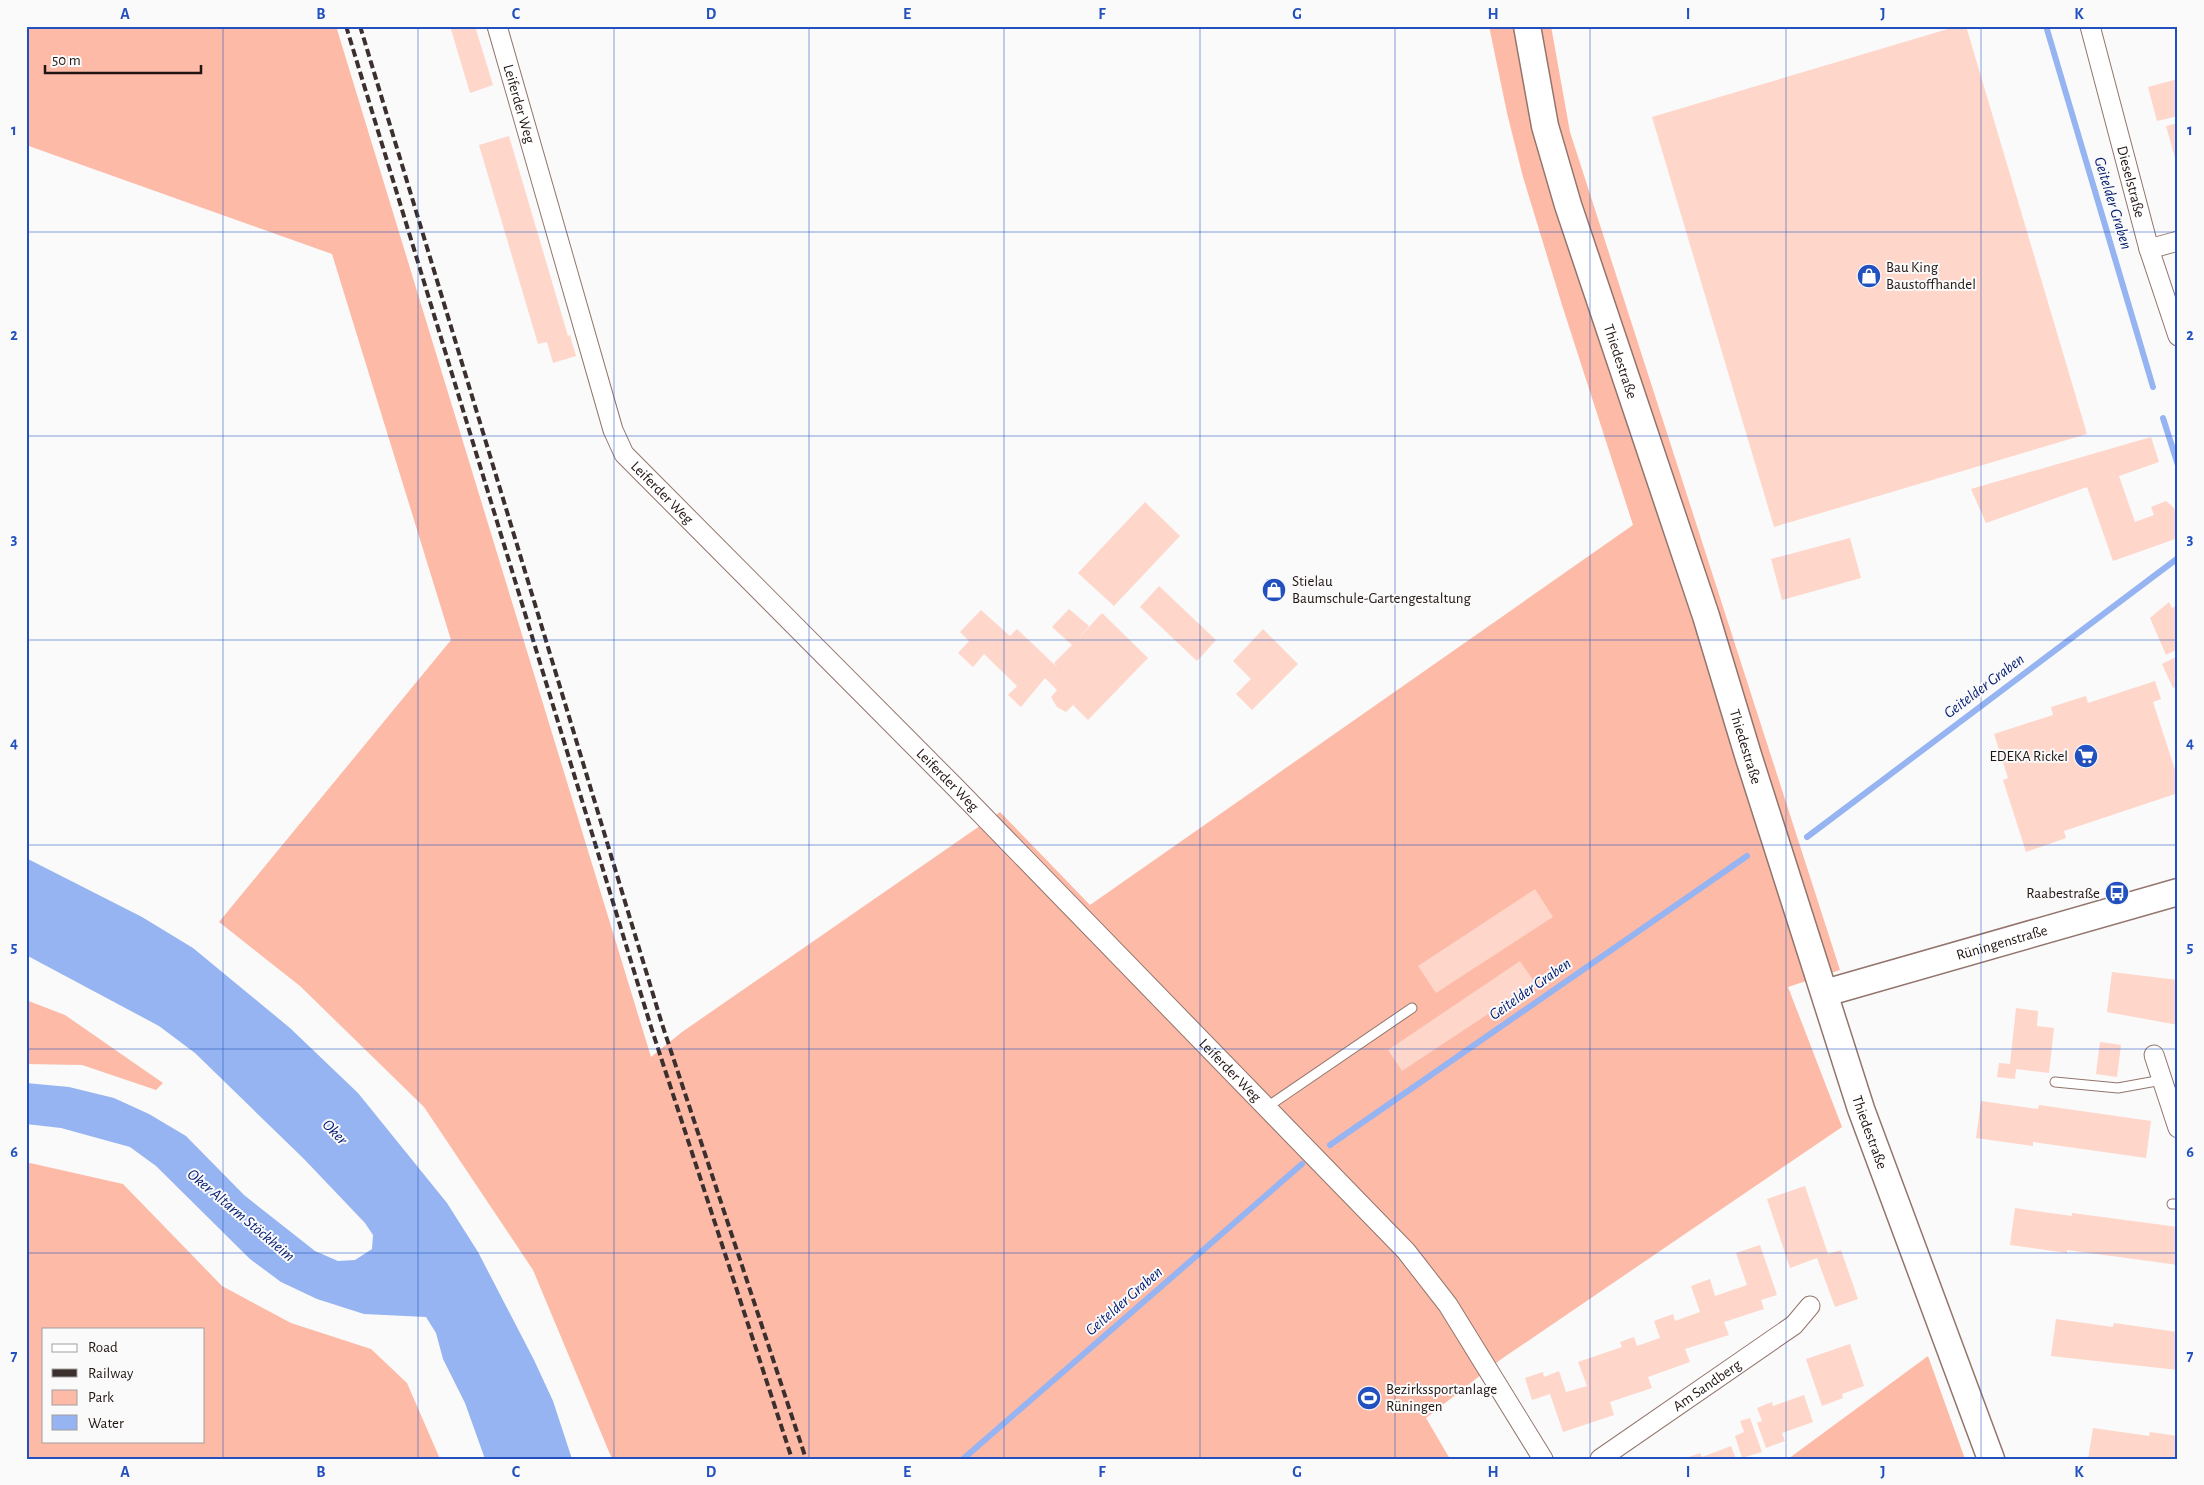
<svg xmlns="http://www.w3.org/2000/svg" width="2204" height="1485" viewBox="0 0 2204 1485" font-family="'Alegreya Sans',sans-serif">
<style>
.green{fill:#fdbaa7;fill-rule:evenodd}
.water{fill:#95b4f1}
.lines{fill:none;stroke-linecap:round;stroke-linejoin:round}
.stream{stroke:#95b4f1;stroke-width:6}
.building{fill:#fed6ca}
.lane-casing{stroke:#93756c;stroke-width:11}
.street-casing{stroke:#93756c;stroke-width:21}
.secondary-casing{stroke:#93756c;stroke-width:29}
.lane{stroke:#fff;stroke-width:9}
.street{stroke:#fff;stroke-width:19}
.secondary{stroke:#fff;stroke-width:26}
.rail{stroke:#3b302e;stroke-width:4;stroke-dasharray:8 4;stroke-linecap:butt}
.grid{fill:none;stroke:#2251bf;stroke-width:1;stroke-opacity:0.55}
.labels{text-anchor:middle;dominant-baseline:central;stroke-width:4;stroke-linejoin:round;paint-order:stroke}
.street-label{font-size:15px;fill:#211512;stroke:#fafafa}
.poi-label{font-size:15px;fill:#211512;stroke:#fafafa;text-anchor:start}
.water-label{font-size:16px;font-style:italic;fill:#001b71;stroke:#fafafa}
.neatline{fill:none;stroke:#2251bf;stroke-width:2}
.grid-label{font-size:16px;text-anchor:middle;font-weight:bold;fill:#2251bf}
</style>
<rect width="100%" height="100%" fill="#fafafa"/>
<path class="green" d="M26 26H336L651 1057 682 1032 1000 812 1090 905 1633 525 1562 305 1523 177 1507 113 1489 26H1551L1570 132 1840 970 1788 987 1842 1127 1500 1360 1426 1418 1450 1459H612L533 1270 424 1107 300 986 219 922 451 640 332 254 26 145Z
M26 1000 65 1015 163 1083 156 1090 82 1065 26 1064Z
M30 1163 123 1184 222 1286 291 1323 371 1349 407 1383 440 1459H26V1164ZM44 1329H204V1441H44Z
M1928 1356 1965 1459H1788Z"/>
<path class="water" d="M26 858 142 917 193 948 290 1028 358 1093 447 1203 478 1252 534 1360 553 1401 572 1459H485L465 1403 443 1359 436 1333 426 1317 364 1314 317 1299 281 1282 250 1259 156 1166 130 1147 61 1128 26 1124V1083L69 1087 114 1098 149 1114 186 1136 244 1195 315 1251 338 1261 355 1260 372 1249 373 1235 365 1223 304 1159 195 1053 159 1026 26 955Z"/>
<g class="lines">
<path class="stream" d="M2046 26 2153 387
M2163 418 2178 465
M1807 837 2178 558
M1330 1145 1747 856
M963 1459 1302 1164"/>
</g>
<path class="building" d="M450 26H475L493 85 470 93Z
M1958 26H1966L2087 434 1774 527 1652 117Z
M2178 79V116L2157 121 2148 87Z
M2178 123V165H2177L2166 126Z
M509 136 568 336 570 335 576 356 553 363 547 342 538 344 479 145Z
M2151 437 2159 462 2119 476 2135 522 2154 515 2151 507 2166 501 2174 508 2178 517V538L2113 561 2087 487 1986 523 1971 489Z
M1145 502 1180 536 1114 606 1078 573Z
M1850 538 1861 578 1782 600 1771 559Z
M1159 586 1216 640 1197 661 1140 607Z
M2169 602 2172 608 2178 605V649L2166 655 2150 618Z
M1069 609 1089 626 1075 642 1102 613 1148 658 1088 720 1073 705 1066 712 1057 707 1051 697 1057 690 1045 678 1021 707 1008 695 1017 686 984 654 973 667 958 653 969 641 960 632 981 610 1010 636 1017 629 1058 668 1054 663 1072 645 1052 627Z
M1263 629 1298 664 1252 710 1236 694 1251 679 1233 661Z
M2178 656V686L2173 688 2162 664Z
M2155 681 2161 699 2153 702 2178 779V793L2064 831 2066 838 2026 852 2003 780 2008 778 1994 734 2053 715 2051 707 2086 696 2088 703Z
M1535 889 1553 917 1436 993 1418 966Z
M1520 961 1535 983 1402 1071 1388 1050Z
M2112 972 2178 980V1025L2107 1012Z
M2016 1008 2038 1011 2037 1026 2054 1028 2049 1073 2016 1069 2015 1079 1997 1077 1999 1063 2010 1064Z
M2100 1042 2121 1045 2117 1077 2096 1074Z
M1981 1101 2038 1109 2039 1105 2151 1121 2146 1158 2033 1142V1146L1976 1138Z
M1805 1186 1828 1254 1841 1250 1858 1299 1835 1307 1817 1258 1790 1268 1767 1199Z
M2015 1208 2072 1216V1213L2178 1227V1265L2067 1250V1253L2010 1245Z
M1760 1245 1777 1295 1761 1300 1764 1309 1724 1322 1729 1335 1685 1349 1690 1362 1648 1377 1652 1388 1610 1402 1614 1415 1563 1432 1550 1394 1532 1400 1525 1378 1543 1372 1544 1377 1559 1371 1566 1392 1587 1386 1578 1362 1622 1347 1620 1342 1634 1337 1637 1346 1660 1338 1654 1321 1673 1314 1675 1321 1700 1312 1691 1286 1710 1279 1715 1296 1747 1285 1736 1253Z
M2056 1319 2113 1327 2114 1323 2178 1332V1370L2051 1356Z
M1850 1344 1864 1386 1842 1394 1843 1398 1822 1406 1806 1359Z
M1804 1395 1813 1422 1782 1433 1785 1441 1766 1448 1757 1423 1762 1421 1757 1408 1772 1402 1773 1406Z
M1750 1418 1762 1452 1742 1458 1735 1436 1744 1432 1740 1421Z
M2093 1428 2149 1436 2150 1432 2178 1436V1459H2088Z
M1731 1446 1736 1459H1683L1700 1453 1702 1457Z"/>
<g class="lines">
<g class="lane-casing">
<path id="lane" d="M2055 1082 2118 1088 2162 1080
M1267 1107 1412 1008
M2172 1204H2178"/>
</g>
<g class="street-casing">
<g id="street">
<path id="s1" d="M497 26 613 430 624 454 956 788 1406 1251 1448 1305 1543 1459"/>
<path id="s2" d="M2090 26 2149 249 2178 336"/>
<path d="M2149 249 2178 241"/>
<path d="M2154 1055 2178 1128"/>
<path id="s3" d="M1600 1459 1794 1325 1810 1306"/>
</g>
</g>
<g class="secondary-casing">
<g id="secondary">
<path id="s4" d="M1527 26 1545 126 1568 205 1706 616 1748 755 1861 1109 1991 1459"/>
<path id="s5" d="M1825 993 2178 892"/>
</g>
</g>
<use href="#lane" class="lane"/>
<use href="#street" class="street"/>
<use href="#secondary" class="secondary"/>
<path class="rail" d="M346 26 651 1027 792 1459
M360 26 662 1024 806 1459"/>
</g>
<path class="grid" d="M223 26V1459M418 26V1459M614 26V1459M809 26V1459M1004 26V1459M1200 26V1459M1395 26V1459M1590 26V1459M1786 26V1459M1981 26V1459M26 232H2178M26 436H2178M26 640H2178M26 845H2178M26 1049H2178M26 1253H2178"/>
<defs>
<g id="shop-disc" transform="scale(1.25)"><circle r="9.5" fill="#2251bf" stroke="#fafafa"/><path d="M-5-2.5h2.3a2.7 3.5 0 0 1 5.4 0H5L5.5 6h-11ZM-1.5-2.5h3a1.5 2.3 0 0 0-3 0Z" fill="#fff"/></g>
<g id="supermarket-disc" transform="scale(1.25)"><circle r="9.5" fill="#2251bf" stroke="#fafafa"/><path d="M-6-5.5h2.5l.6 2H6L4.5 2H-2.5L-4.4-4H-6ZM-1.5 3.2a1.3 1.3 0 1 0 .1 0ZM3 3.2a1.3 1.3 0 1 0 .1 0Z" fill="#fff"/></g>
<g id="bus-disc" transform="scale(1.25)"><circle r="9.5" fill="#2251bf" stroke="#fafafa"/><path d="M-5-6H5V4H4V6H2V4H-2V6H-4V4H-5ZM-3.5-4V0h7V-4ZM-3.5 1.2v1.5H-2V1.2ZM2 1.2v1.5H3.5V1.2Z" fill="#fff"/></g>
<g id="stadium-disc" transform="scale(1.25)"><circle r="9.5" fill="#2251bf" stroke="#fafafa"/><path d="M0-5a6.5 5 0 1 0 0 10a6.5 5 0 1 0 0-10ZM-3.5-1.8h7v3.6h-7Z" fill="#fff"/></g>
</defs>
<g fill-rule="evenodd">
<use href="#shop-disc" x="1869" y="276"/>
<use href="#shop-disc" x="1274" y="590"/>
<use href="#supermarket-disc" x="2086" y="756"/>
<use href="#bus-disc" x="2117" y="893"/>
<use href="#stadium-disc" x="1369" y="1398"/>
</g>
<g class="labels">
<g class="street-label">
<text stroke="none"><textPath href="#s1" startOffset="81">Leiferder Weg</textPath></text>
<text stroke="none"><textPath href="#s2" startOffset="161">Dieselstraße</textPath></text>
<text stroke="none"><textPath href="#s4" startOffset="349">Thiedestraße</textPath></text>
<text stroke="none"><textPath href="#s1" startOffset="501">Leiferder Weg</textPath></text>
<text stroke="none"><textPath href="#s4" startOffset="754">Thiedestraße</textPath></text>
<text stroke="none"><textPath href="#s1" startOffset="906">Leiferder Weg</textPath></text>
<text stroke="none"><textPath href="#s5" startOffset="184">Rüningenstraße</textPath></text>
<text stroke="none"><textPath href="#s1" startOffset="1311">Leiferder Weg</textPath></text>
<text stroke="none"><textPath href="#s4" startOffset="1159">Thiedestraße</textPath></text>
<text stroke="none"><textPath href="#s3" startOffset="130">Am Sandberg</textPath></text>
</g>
<g class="poi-label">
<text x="1886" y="267">Bau King<tspan x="1886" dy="17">Baustoffhandel</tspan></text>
<text x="1292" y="581">Stielau<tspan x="1292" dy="17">Baumschule-Gartengestaltung</tspan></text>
<text x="2068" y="756" text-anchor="end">EDEKA Rickel</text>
<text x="2100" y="893" text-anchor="end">Raabestraße</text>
<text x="1386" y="1389">Bezirkssportanlage<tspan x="1386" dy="17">Rüningen</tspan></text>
</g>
<g class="water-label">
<text transform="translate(2113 203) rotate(73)">Geitelder Graben</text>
<text transform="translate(1984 686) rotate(-37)">Geitelder Graben</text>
<text transform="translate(1530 989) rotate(-35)">Geitelder Graben</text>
<text transform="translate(335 1132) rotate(46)">Oker</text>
<text transform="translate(241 1215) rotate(40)">Oker Altarm Stöckheim</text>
<text transform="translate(1124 1301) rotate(-41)">Geitelder Graben</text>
</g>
</g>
<rect width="2204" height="1485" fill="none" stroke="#fafafa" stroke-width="55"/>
<rect x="42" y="1328" width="162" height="115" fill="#fafafa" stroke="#a39e9d"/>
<rect x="52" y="1344" width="25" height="8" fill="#ffffff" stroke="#a39e9d"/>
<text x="88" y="1352" font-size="15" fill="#211512">Road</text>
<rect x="52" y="1369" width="25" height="8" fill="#3b302e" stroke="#a39e9d"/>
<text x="88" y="1378" font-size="15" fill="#211512">Railway</text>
<rect x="52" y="1390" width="25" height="15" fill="#fdbaa7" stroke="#a39e9d"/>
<text x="88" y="1402" font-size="15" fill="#211512">Park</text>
<rect x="52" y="1415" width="25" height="15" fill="#95b4f1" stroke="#a39e9d"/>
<text x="88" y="1428" font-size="15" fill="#211512">Water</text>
<path d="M45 65v8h156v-8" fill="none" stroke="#211512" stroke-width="2.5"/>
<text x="52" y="65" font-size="15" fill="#211512" stroke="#fafafa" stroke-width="4" paint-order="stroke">50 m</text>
<rect x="28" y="28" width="2148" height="1430" class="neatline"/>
<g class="grid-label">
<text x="125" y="19">A</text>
<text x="321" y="19">B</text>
<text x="516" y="19">C</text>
<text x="711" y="19">D</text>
<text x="907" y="19">E</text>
<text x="1102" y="19">F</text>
<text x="1297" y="19">G</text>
<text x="1493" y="19">H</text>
<text x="1688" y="19">I</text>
<text x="1883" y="19">J</text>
<text x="2079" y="19">K</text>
<text x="14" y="135">1</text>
<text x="2190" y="135">1</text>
<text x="14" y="340">2</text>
<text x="2190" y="340">2</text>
<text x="14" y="544">3</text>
<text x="2190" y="544">3</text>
<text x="14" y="748">4</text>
<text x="2190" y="748">4</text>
<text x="14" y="952">5</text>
<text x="2190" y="952">5</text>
<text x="14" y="1157">6</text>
<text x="2190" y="1157">6</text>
<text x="14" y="1361">7</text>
<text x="2190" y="1361">7</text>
<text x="125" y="1477">A</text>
<text x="321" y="1477">B</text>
<text x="516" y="1477">C</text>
<text x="711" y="1477">D</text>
<text x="907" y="1477">E</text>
<text x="1102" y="1477">F</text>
<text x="1297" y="1477">G</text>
<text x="1493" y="1477">H</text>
<text x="1688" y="1477">I</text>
<text x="1883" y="1477">J</text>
<text x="2079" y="1477">K</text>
</g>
</svg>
